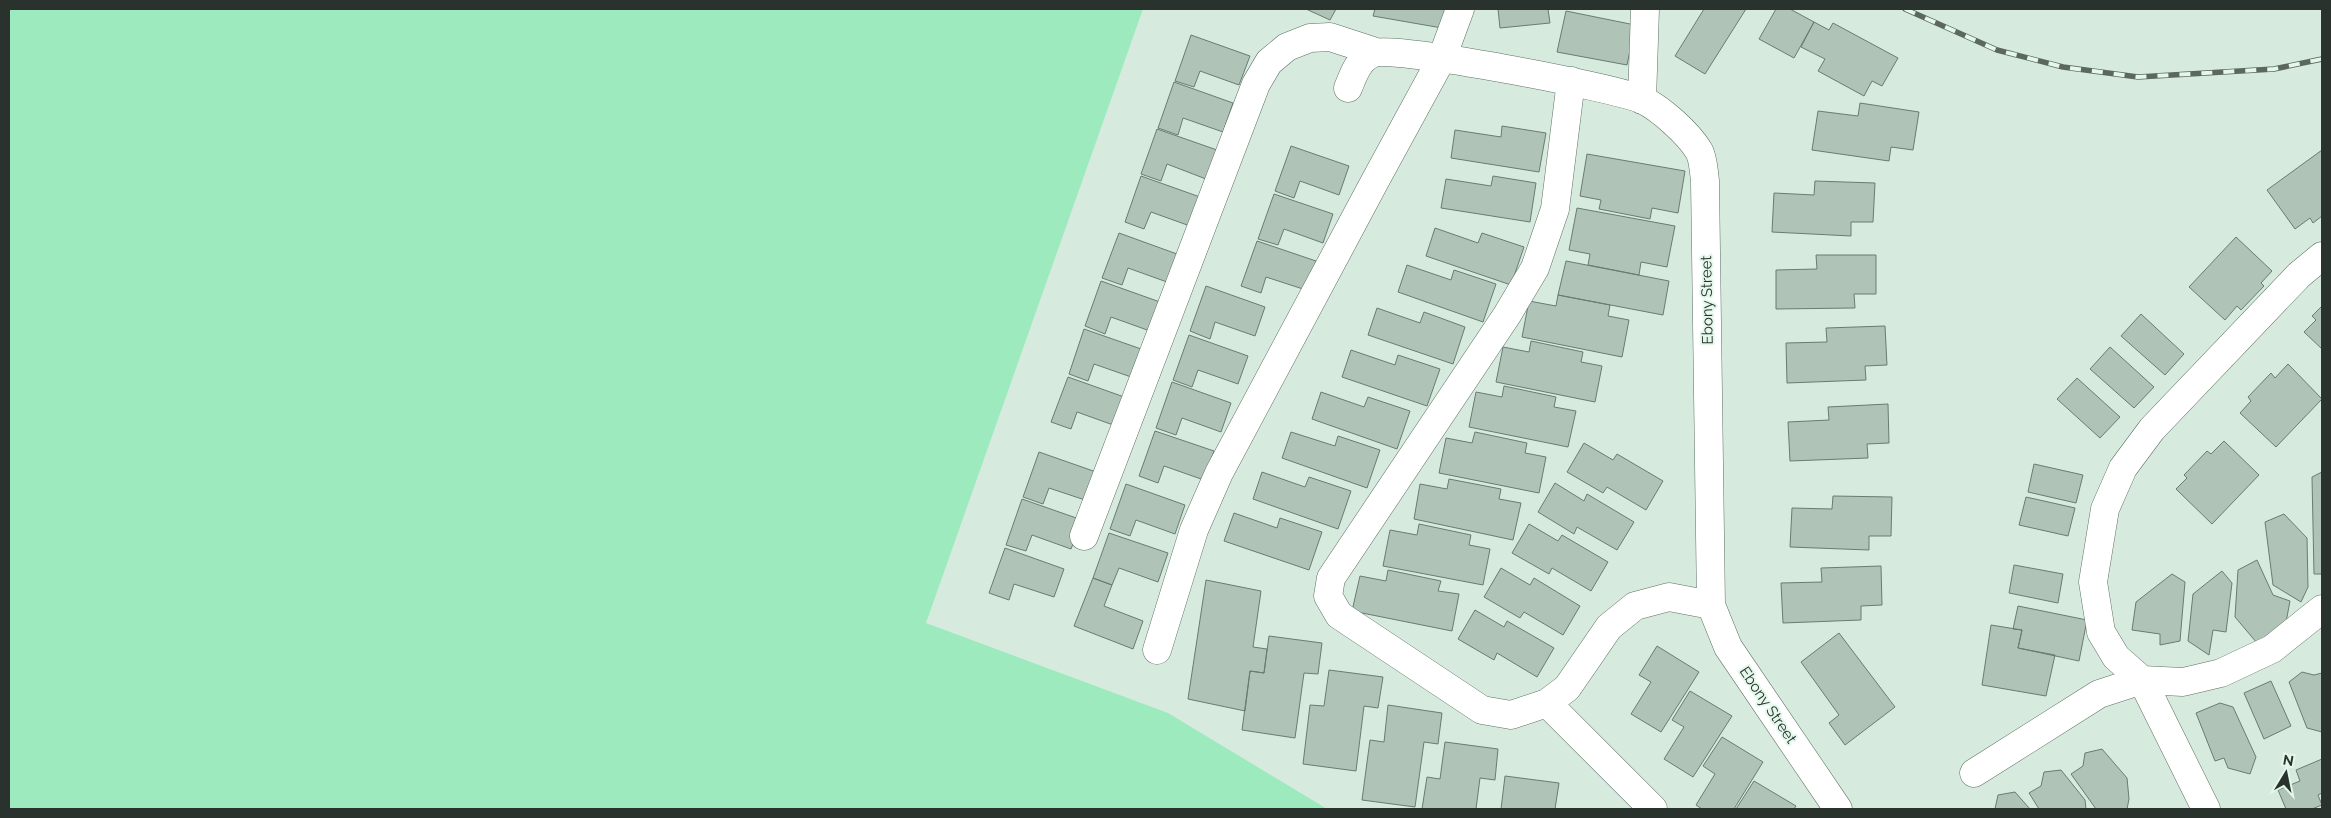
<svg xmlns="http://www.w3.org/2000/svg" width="2331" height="818" viewBox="0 0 2331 818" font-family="Raleway,sans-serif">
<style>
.green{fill:#9deabf}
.building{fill:#afc3b7;stroke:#6a7c71}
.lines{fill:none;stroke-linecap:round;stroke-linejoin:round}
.minor-casing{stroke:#5e7065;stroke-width:29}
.minor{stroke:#fff;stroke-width:28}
.rail-casing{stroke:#5c6760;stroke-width:5.5}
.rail{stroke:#e3f8eb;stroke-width:4;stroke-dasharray:11;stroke-linecap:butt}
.labels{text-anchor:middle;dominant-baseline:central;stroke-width:4;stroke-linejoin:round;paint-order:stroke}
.street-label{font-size:15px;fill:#2a322d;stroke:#e3f8eb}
</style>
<rect width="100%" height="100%" fill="#d6eade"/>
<path class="green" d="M9 9H1143L926 623 1168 713 1327 809H9Z"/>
<path class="building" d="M1306 9H1336L1330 20Z
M1375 9H1445L1442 28 1373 16Z
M1498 9H1548L1550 23 1500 28Z
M1704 9H1746L1705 74 1675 56Z
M1776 9H1790L1814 22 1794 58 1759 39Z
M1566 11 1635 25 1627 65 1557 52Z
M1814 22 1829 30 1833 23 1898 58 1882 86 1872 81 1864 96 1818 71 1825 59 1801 47Z
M1191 35 1250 56 1239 85 1200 71 1194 87 1175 81Z
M1174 82 1233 103 1223 132 1183 118 1178 135 1158 128Z
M1860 103 1919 112 1913 150 1891 147 1889 161 1812 150 1818 111 1858 116Z
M1502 126 1546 133 1539 172 1451 158 1455 130 1501 137Z
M1157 129 1217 150 1206 179 1167 164 1161 181 1141 174Z
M1291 146 1349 166 1339 195 1300 181 1294 198 1275 191Z
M2322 150V216L2313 223 2310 218 2295 229 2267 190Z
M1587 154 1685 171 1678 213 1652 208 1650 219 1599 209 1601 200 1580 196Z
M1141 176 1200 197 1190 226 1151 212 1144 229 1125 222Z
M1493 176 1536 183 1530 222 1441 208 1446 179 1491 186Z
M1815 181 1875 183 1873 222H1851V236L1772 232 1774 193 1814 195Z
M1274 194 1333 214 1323 243 1284 229 1278 245 1258 239Z
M1577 208 1675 226 1667 267 1641 262 1639 275 1588 265 1590 254 1569 250Z
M1435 228 1478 243 1482 233 1524 247 1511 285 1426 256Z
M1119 233 1177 254 1167 282 1128 268 1122 285 1102 278Z
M2236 237 2272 271 2261 283 2264 286 2241 310 2237 306 2225 320 2189 287Z
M1257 241 1316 261 1306 290 1266 277 1261 293 1241 286Z
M1816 255H1876V294H1854L1855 308 1776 309V270L1817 269Z
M1566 261 1669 281 1663 315 1558 295Z
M1407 265 1451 280 1454 270 1496 284 1483 322 1398 292Z
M1101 281 1160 302 1150 331 1111 317 1105 334 1085 326Z
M1206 286 1265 307 1255 336 1215 322 1210 339 1190 331Z
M1558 295 1610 305 1608 316 1629 320 1622 357 1522 337 1529 301 1556 306Z
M2322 306V349L2304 332 2316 320 2312 316Z
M1377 308 1420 323 1424 312 1465 327 1453 364 1368 335Z
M2141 314 2184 354 2165 375 2121 336Z
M1885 326 1887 365 1865 366 1866 380 1787 383 1786 343 1827 342 1826 328Z
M1084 329 1144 350 1134 378 1094 364 1088 381 1069 374Z
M1189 335 1248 356 1238 384 1198 370 1192 387 1173 380Z
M1531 341 1583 352 1581 362 1602 366 1595 402 1496 382 1503 347 1529 352Z
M2110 347 2154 387 2134 408 2090 369Z
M1351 350 1395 365 1398 355 1440 369 1427 406 1342 377Z
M2288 364 2322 399 2276 447 2240 413 2251 401 2248 397 2271 373 2275 378Z
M1068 377 1127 398 1116 426 1077 412 1071 429 1051 422Z
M2077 378 2120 417 2100 438 2057 399Z
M1172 382 1231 403 1221 432 1182 418 1176 435 1156 428Z
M1504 386 1556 397 1554 407 1576 411 1568 447 1469 427 1476 392 1502 397Z
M1321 392 1364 407 1368 397 1410 411 1397 449 1312 419Z
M1888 404 1889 443 1867 444 1868 458 1790 461 1788 422 1829 420 1828 407Z
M1155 431 1214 451 1204 480 1164 466 1158 483 1139 476Z
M1291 432 1335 446 1338 436 1380 450 1367 488 1282 458Z
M1475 432 1527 443 1525 453 1546 457 1539 493 1439 473 1446 438 1472 443Z
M2224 441 2259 475 2212 524 2176 489 2187 478 2184 475 2207 451 2211 454Z
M1584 443 1613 460 1617 454 1663 481 1646 510 1607 487 1603 493 1567 472Z
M1039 452 1099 473 1088 501 1049 488 1043 504 1023 497Z
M2034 464 2083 475 2076 503 2028 492Z
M1262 472 1305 487 1309 477 1351 491 1338 529 1253 499Z
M2322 472V574H2314L2312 477Z
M1449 479 1501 489 1499 499 1521 503 1513 540 1414 519 1420 484 1447 489Z
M1555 483 1584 501 1587 494 1634 522 1617 550 1577 527 1574 534 1538 512Z
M1126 484 1185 505 1175 534 1136 520 1130 536 1110 529Z
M1833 496 1892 497 1891 536H1869V550L1790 547 1792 508 1832 509Z
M2026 497 2075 508 2068 536 2019 525Z
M1022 499 1082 520 1071 549 1032 535 1026 551 1006 545Z
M1234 513 1277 528 1280 518 1322 532 1309 570 1224 541Z
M2284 514 2307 538 2308 587 2301 602 2273 585 2265 522Z
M1419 524 1471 535 1469 545 1490 549 1483 585 1383 566 1390 530 1417 535Z
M1529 524 1558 541 1562 535 1608 562 1591 591 1552 568 1549 574 1512 553Z
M1109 533 1168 553 1158 582 1119 568 1112 585 1093 578Z
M1005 548 1064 569 1054 597 1014 584 1009 600 989 593Z
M2257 560 2273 595 2290 601 2284 633 2257 643 2235 617 2238 570Z
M2014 565 2063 574 2058 603 2009 593Z
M1881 566 1882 605 1861 606V620L1783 623 1781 583 1822 582 1821 568Z
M1501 568 1530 585 1534 578 1580 606 1563 635 1524 612 1520 618 1484 597Z
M1388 570 1441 581 1438 591 1459 594 1452 631 1352 611 1360 576 1386 581Z
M2222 571 2232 583 2226 632 2213 630 2209 655 2188 641 2193 594Z
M2172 574 2185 582 2180 641 2160 645V634L2132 630 2136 602Z
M1093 578 1112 585 1104 606 1143 621 1133 649 1074 626Z
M1206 580 1261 591 1253 647 1267 649 1264 673 1250 671 1245 711 1188 699Z
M2018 606 2087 620 2079 661 2018 648 2022 630 2013 629Z
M1475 610 1504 627 1507 621 1554 648 1537 677 1497 653 1494 660 1458 639Z
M1991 625 2022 630 2018 648 2055 655 2046 696 1982 685Z
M1839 633 1895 707 1845 745 1829 723 1839 715 1801 662Z
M1269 636 1322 643 1318 674 1304 673 1295 738 1242 730 1250 671 1264 673Z
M1657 646 1699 672 1661 732 1631 714 1651 682 1639 675Z
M1329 670 1383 677 1378 708 1364 706 1356 771 1303 764 1310 705 1324 706Z
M2302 672 2314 675 2322 673V732L2307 728 2289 682Z
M2271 681 2291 726 2264 739 2244 693Z
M1690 691 1732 716 1693 777 1664 759 1684 727 1672 720Z
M2220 703 2233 707 2256 757 2250 774 2228 768 2224 758 2215 761 2196 713Z
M1388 705 1442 713 1438 744 1424 742 1415 807 1362 800 1370 740 1384 742Z
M1722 737 1763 762 1734 809H1702L1696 805 1715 774 1703 766Z
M1445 742 1498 749 1495 780 1480 778 1476 809H1422L1427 777 1440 779Z
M2102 749 2127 778 2129 799 2127 809H2096L2071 774 2083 766 2085 753Z
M2322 759V793L2318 795 2322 805 2312 809H2286L2278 790 2300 781 2296 770Z
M2061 770 2085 800 2086 809H2039L2029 793 2041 786 2044 772Z
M1505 776 1559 783 1555 809H1501Z
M1754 781 1796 806 1794 809H1736Z
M2015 792 2030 809H1995L1998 795Z"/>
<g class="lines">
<g class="minor-casing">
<path id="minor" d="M1571 81 1555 209 1535 268 1507 315 1331 578 1328 596 1339 615 1482 710 1511 715 1547 703 1567 688 1609 627 1635 606 1669 597 1711 605
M1348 88C1354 74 1358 59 1374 53 1393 45 1618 88 1643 100 1661 109 1688 133 1699 151 1703 158 1704 172 1705 181L1711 605 1728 647 1838 809
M1642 100 1645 9
M2322 256 2299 275 2152 429 2123 468 2105 509 2093 582 2101 632 2116 657 2142 680 2183 682 2221 673 2272 649 2322 609
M1084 536 1256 84 1269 62 1287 47 1310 38 1330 37 1376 52
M1157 650 1194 530 1219 473 1375 181 1442 58 1460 9
M1547 703 1653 809
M1974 773 2099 694 2142 680 2206 809"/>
</g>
<use href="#minor" class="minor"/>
<g class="rail-casing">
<path id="rail" d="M1905 9 1997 50 2063 67 2138 77 2274 69 2322 59"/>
</g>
<use href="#rail" class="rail"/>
</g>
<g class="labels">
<g class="street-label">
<text transform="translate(1707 300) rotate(-91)">Ebony Street</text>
<text transform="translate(1768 705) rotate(56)">Ebony Street</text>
</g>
</g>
<rect width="2331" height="818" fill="none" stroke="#2a322d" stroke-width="20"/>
<g transform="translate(2286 773) rotate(10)" stroke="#e3f8eb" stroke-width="4" paint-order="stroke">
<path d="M0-4L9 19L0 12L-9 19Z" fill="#2a322d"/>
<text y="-8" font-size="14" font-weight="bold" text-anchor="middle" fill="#2a322d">N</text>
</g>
</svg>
